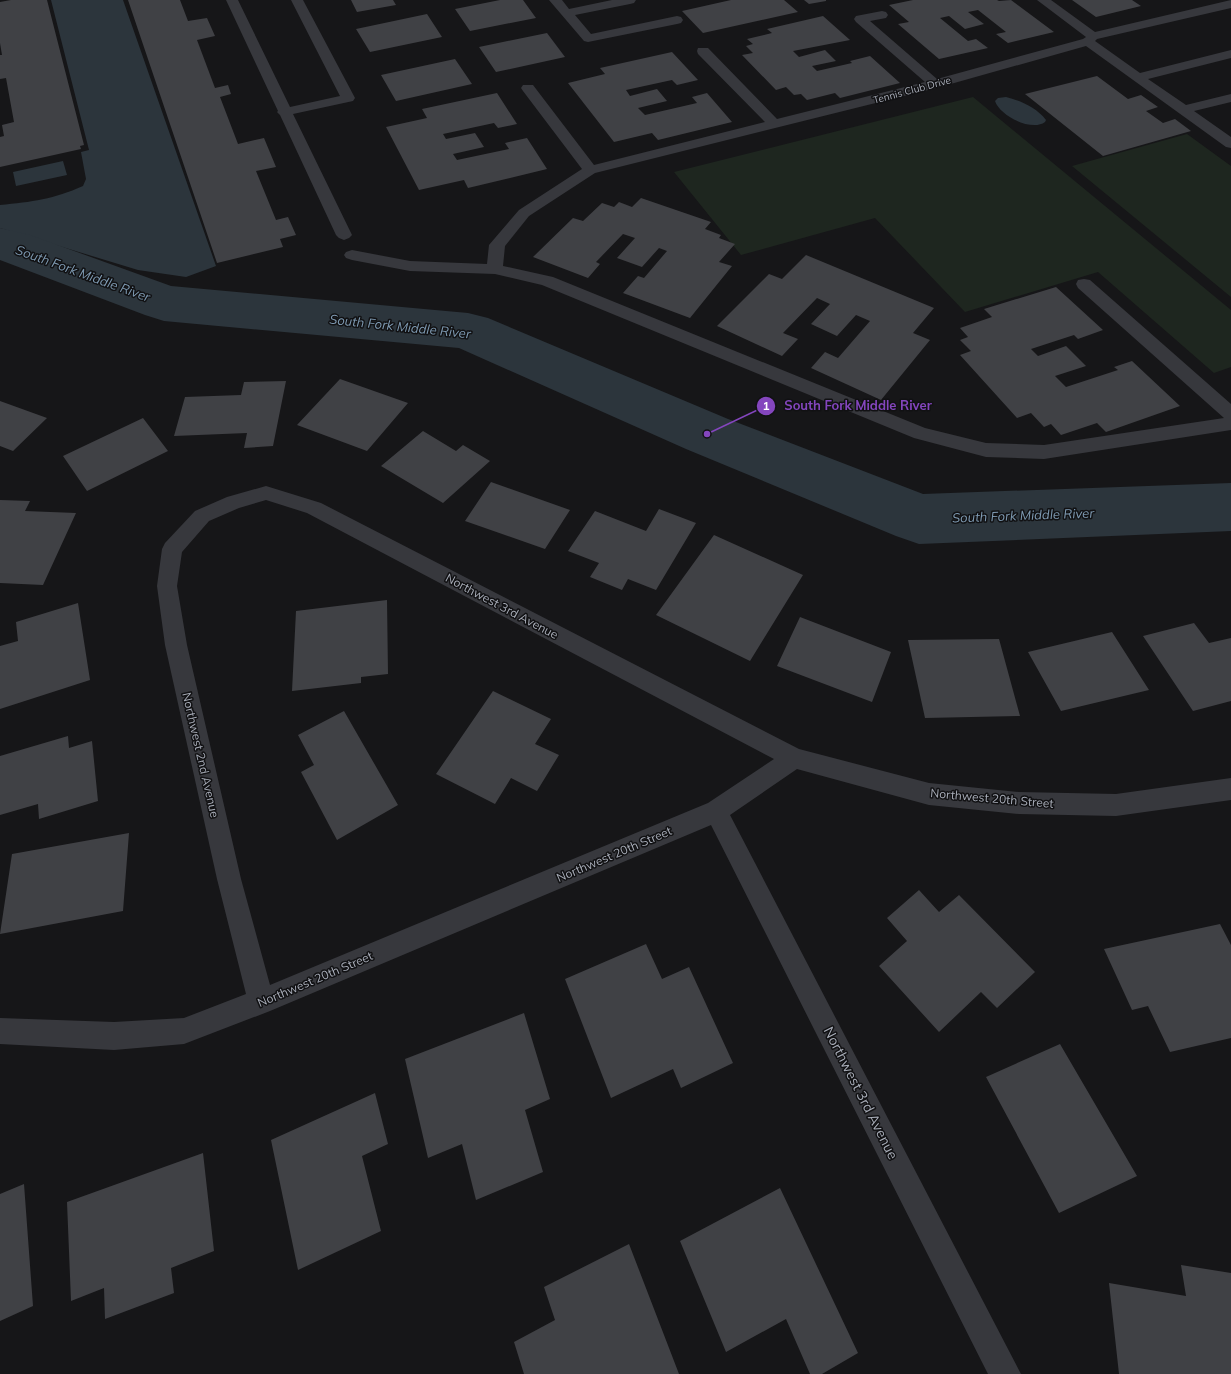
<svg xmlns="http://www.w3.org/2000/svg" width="1231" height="1374" viewBox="0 0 1231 1374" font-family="Mulish,sans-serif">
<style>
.green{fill:#1e261f}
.water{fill:#2c353c}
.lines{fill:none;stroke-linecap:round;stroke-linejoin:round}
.river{fill:#2c353c;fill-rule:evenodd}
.building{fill:#404145}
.minor{fill:#37383d;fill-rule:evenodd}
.labels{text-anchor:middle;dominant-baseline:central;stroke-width:3;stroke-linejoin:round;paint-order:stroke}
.far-street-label{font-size:10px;fill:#a8adb8;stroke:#111113}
.street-label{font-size:12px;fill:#a8adb8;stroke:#111113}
.water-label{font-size:13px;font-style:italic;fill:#7f9bb3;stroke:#111113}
.near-street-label{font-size:14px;fill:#a8adb8;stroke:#111113}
.leader{fill:none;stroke:#8446be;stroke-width:1.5}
.callout-dot{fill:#8446be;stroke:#111113;stroke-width:1.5}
.mark-label{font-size:12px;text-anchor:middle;font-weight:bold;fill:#fff}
.callout-label{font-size:13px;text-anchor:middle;font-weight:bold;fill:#8446be;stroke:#111113;stroke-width:3;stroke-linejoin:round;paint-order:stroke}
</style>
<rect width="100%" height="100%" fill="#161618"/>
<path class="green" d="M973 97 1231 310V367L1214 373 1098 272 965 312 875 218 741 255 674 172Z
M1187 134 1231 166V297L1072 166Z"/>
<path class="water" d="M51 0H123L216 266 186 277 138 270 0 228V205C32 202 54 199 83 186L86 179 81 152 89 150Z
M1006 97C1021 101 1036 107 1046 120L1045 122C1032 132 1000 116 995 101L998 98Z
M63 161 67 175 16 186 13 172Z"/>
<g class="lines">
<path class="river" d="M0 228 30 235 171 286 468 313 488 318 728 419 923 494 1231 483V531L919 544 896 536 686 449 459 348 164 321 145 315 0 260Z"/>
</g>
<path class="building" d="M11 0H47L84 145 80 146 81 149 0 167V137L4 136 2 125 14 122 6 78 0 79V55H2L0 43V2Z
M128 0H180L188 21 207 18 215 36 197 40 215 88 228 85 231 94 220 97 238 144 264 138 276 167 256 171 276 220 288 217 296 235 280 239 283 247 217 263Z
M351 0H393L396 5 357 12Z
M500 0H523L536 18 470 31 455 9Z
M731 0H784L798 12 703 33 682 11Z
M804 0H826V1L809 4Z
M913 0H997L999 1 1011 0 1054 32 1008 43 996 34 1006 32 978 10 968 12 984 24 965 29 949 16 940 18 968 41 976 39 988 48 939 59 898 24 909 22 889 5Z
M1072 0H1132L1141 6 1096 17Z
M427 14 442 37 370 52 356 29Z
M823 16 850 40 793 51 799 57 825 50 836 61 812 66 817 71 852 63 850 61 870 56 900 83 840 98 835 93 807 100 801 94 794 95 786 87 776 90 742 55 753 53 746 46 753 44 747 39 772 33 767 29Z
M547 33 565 57 496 72 479 47Z
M672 52 698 80 677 85 672 80 626 90 630 96 657 89 667 101 638 108 645 115 697 103 692 97 707 93 732 122 658 140 652 133 614 142 568 83 605 74 600 68Z
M455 59 472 84 396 101 381 75Z
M1097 76 1128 99 1141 95 1158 107 1146 111 1163 123 1175 119 1191 131 1103 156 1025 94Z
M497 93 517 124 498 128 494 123 443 134 446 139 475 133 484 147 453 154 457 160 509 149 505 143 527 138 547 169 468 188 464 180 419 190 386 127 427 118 422 109Z
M641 198 711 222 705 229 721 235 719 238 735 244 719 262 732 266 690 318 623 293 638 276 644 278 667 251 659 248 642 267 617 258 635 238 623 234 596 262 600 264 588 278 533 257 573 218 583 221 602 203 614 207 619 202 632 207Z
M806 255 934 308 913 333 930 340 881 400 811 368 825 352 838 358 870 321 856 315 837 336 811 324 830 304 817 298 783 333 798 339 782 356 717 326 769 274 782 279Z
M1056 287 1103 330 1078 339 1074 335 1031 349 1038 356 1066 346 1086 366 1055 376 1066 387 1118 370 1114 367 1132 361 1180 406 1106 432 1097 423 1061 435 1051 424 1044 427 1031 413 1017 418 960 355 971 351 960 340 968 337 960 328 992 317 984 309Z
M340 379 408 403 367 451 297 425Z
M286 381 273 446 244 448 247 433 174 436 185 397 241 395 244 382Z
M0 401 47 418 13 451 0 446Z
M143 418 168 451 87 491 63 456Z
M423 431 456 451 463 445 490 461 443 503 381 466Z
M491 482 570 510 545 549 465 521Z
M0 500 30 501 25 511 76 513 43 585 0 583Z
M659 509 696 523 656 590 628 579 622 590 590 577 599 563 568 551 595 511 646 531Z
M714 535 803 575 750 661 656 615Z
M387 600 388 674 361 677V683L292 691 296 611Z
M78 603 90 680 0 709V646L18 641 16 622Z
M800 617 891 652 872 702 777 666Z
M1194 623 1209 643 1231 638V701L1193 711 1143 636Z
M1112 632 1149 690 1061 711 1028 652Z
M999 639 1020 716 925 718 908 640Z
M493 691 551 719 535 744 559 755 537 791 511 778 495 804 436 774Z
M344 711 398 805 337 840 301 772 314 765 298 735Z
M68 736 69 748 92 741 98 801 39 819 38 804 0 815V756Z
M129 833 123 911 0 934 12 854Z
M919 890 939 912 959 895 1035 972 997 1008 981 992 939 1032 879 966 907 941 887 918Z
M1220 924 1231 945V1038L1170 1052 1148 1006 1132 1010 1104 949Z
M646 944 662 979 689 967 733 1063 681 1088 673 1069 611 1098 565 979Z
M524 1013 550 1099 525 1110 543 1172 476 1200 462 1144 428 1158 405 1059Z
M1060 1044 1137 1176 1059 1213 986 1077Z
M375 1093 388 1144 362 1156 381 1231 298 1270 271 1140Z
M203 1153 214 1251 171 1268 174 1293 105 1319 104 1288 71 1301 67 1202Z
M24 1184 33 1306 0 1321V1194Z
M780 1188 858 1353 822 1374H810L786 1319 726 1352 680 1241Z
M629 1244 679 1374H524L514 1342 555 1320 544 1287Z
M1181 1265 1231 1273V1374H1119L1109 1283 1186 1296Z"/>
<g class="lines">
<path class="minor" d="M226 0H238L290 107 340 96 291 0H303L355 98 353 101 293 114 352 235 349 238 344 240 339 238 336 235 280 115 277 112 278 111Z
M549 0H562L569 9 612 0H636L634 3 630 4 575 15 591 34 677 16 681 17 683 20 681 23 677 24 588 42 584 41Z
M1037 0H1051L1095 32 1231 0V8L1097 39 1095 41 1140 73 1231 50V58L1148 79 1186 105 1231 94V102L1194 111 1231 137V148L1226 147 1086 46 940 87 595 173 529 216 505 246 503 266 553 277 925 428 986 443 1044 445 1224 418 1078 288 1076 284 1078 280 1084 279 1090 280 1231 404V430L1044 459 986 457 914 438 542 285 495 274 410 271 352 260 346 258 344 255 346 252 352 250 410 261 487 264 489 245 519 210 582 169 523 91 521 88 523 85H533L594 165 765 122 698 54 697 51 698 48H708L777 119 925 82 856 22 854 19 856 16 882 11 886 12 888 15 886 18 870 21 937 79 1083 39 1086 37Z
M266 486 321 503 799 749 929 783 1019 792 1116 794 1231 778V800L1116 816 1019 814 929 805 797 769 730 815 1021 1374H988L711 825 270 1011 184 1044 114 1050 0 1044V1018L114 1022 184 1018 246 994 217 879 165 645 157 586 162 549 165 543 195 511 227 497ZM266 500 307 513 774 759 708 803 270 985 241 879 187 645 177 586 182 552 209 521 239 508Z"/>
</g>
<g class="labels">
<g class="far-street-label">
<text transform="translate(912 90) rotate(-15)">Tennis Club Drive</text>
</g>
<g class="street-label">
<text transform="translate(502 606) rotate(28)">Northwest 3rd Avenue</text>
<text transform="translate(201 755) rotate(77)">Northwest 2nd Avenue</text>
<text transform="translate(992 798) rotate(5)">Northwest 20th Street</text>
<text transform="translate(614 854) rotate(-23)">Northwest 20th Street</text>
<text transform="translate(315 979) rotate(-23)">Northwest 20th Street</text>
</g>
<g class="water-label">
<text transform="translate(83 273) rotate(20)">South Fork Middle River</text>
<text transform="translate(400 326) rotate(6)">South Fork Middle River</text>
<text transform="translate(1023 515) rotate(-2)">South Fork Middle River</text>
</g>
<g class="near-street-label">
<text transform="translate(861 1093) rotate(63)">Northwest 3rd Avenue</text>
</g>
</g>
<path class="leader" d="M707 434L766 406"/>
<g class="callout-dot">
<circle cx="707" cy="434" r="4"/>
<circle cx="766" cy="406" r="10"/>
</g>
<g class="mark-label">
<text x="766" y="410">1</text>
</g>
<g class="callout-label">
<text x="858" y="410">South Fork Middle River</text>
</g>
</svg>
